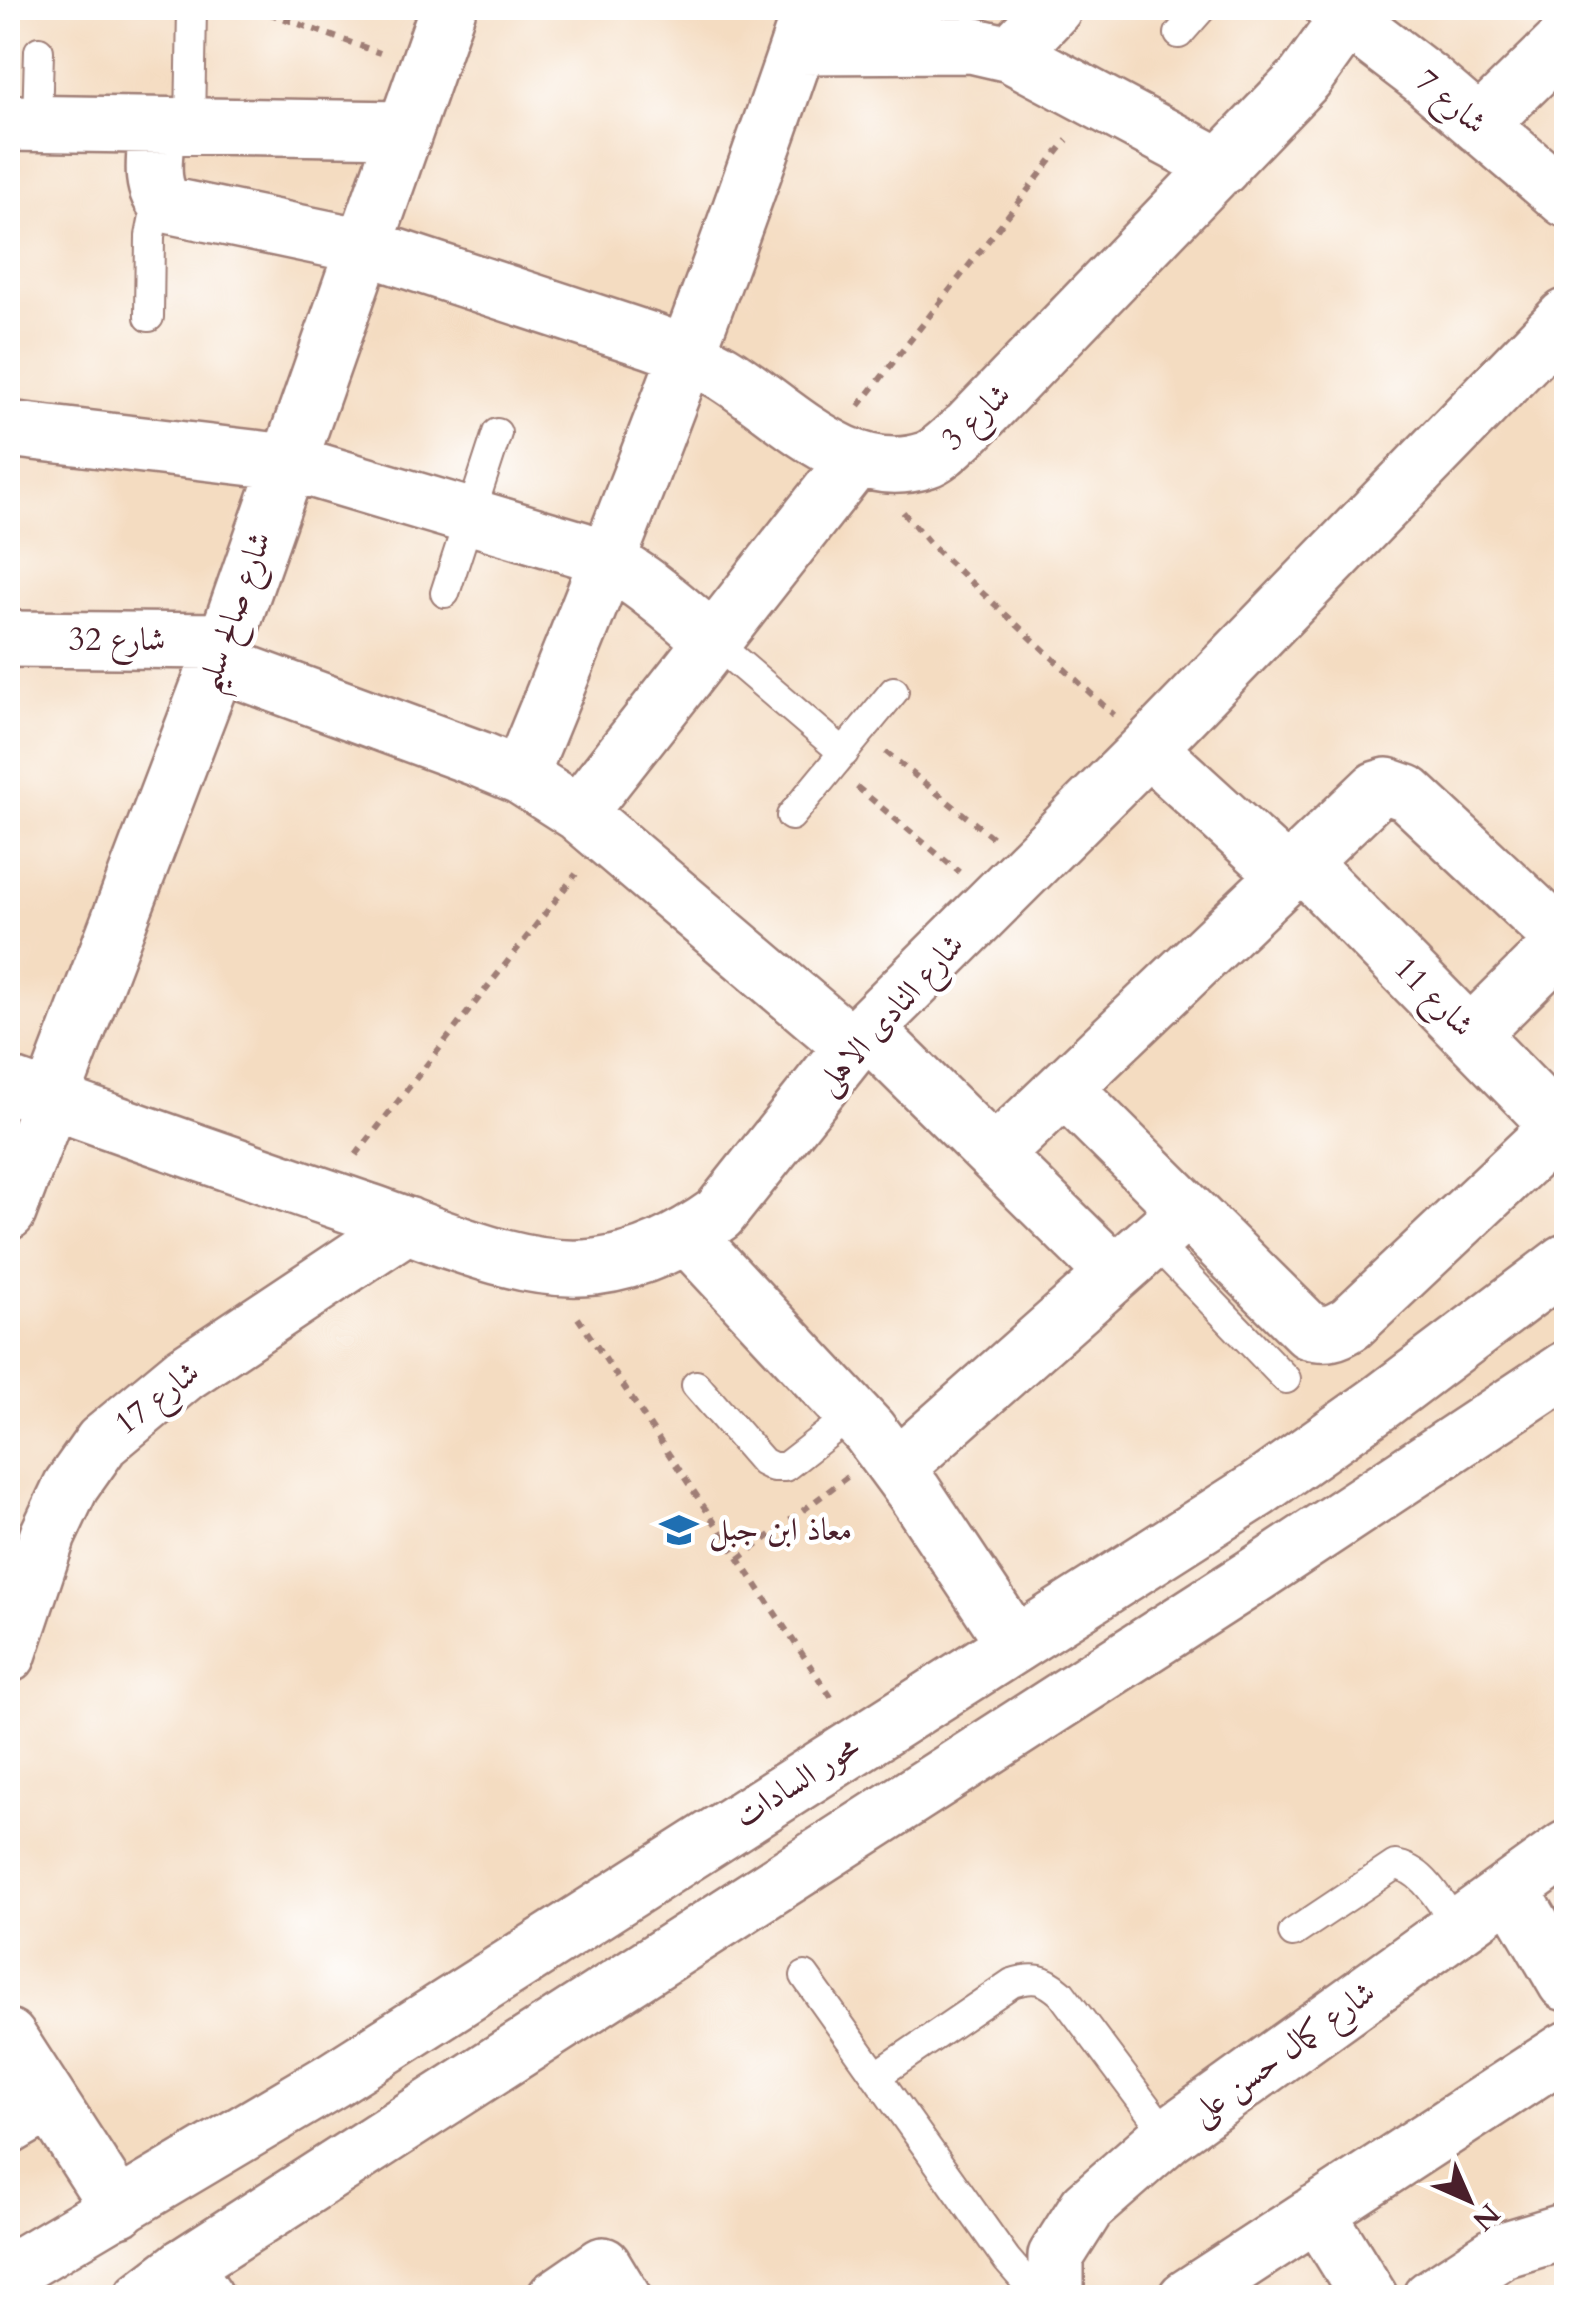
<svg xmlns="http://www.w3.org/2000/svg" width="1574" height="2305" viewBox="0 0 1574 2305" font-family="Cardo,Amiri,serif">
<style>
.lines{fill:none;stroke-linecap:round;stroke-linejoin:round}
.lane-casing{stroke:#9f7e76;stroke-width:32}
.street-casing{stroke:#9f7e76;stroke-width:60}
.secondary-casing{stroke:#9f7e76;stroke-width:60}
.path{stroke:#9f7e76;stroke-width:6;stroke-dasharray:8 8;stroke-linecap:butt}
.lane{stroke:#fff;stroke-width:28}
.street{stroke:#fff;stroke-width:55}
.secondary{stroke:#fff;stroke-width:55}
.labels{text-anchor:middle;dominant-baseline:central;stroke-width:9;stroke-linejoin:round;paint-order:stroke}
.street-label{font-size:32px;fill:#4a1f2b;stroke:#fff}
.poi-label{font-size:32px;fill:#4a1f2b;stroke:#fff;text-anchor:start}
</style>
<rect width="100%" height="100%" fill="#fff"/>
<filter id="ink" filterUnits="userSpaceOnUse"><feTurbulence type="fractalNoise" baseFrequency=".01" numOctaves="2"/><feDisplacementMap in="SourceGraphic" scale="20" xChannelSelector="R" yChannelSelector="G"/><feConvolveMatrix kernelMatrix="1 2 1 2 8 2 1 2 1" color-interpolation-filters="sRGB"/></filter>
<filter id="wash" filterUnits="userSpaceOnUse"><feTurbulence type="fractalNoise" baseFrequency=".0048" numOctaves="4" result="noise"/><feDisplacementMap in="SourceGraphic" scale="40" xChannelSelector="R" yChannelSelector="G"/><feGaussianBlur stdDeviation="2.25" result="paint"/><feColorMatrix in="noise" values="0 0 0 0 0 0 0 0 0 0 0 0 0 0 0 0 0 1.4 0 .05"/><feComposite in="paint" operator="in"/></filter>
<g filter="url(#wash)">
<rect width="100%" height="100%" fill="#f4dcc1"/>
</g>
<g filter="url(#ink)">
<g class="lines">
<g class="lane-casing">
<path id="lane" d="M1179 34 1202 8
M37 124 39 51
M190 126 192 8
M149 317 150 236 158 196
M445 593 497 433
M713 641 844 753
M791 816 894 691
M1152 1240 1286 1379
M696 1385 763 1462 773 1467H785L853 1414
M1293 1933 1395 1865C1425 1869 1441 1905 1458 1927
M805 1976 1007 2260 1040 2298
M876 2076 1012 1983C1034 1976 1044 1978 1061 1993L1168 2136"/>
</g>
<g class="street-casing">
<path id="street" d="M1333 8 1426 79 1566 199
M798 46 971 45 1010 54 1222 167
M1010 54 1054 8
M8 123 403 129
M1479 125 1566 40
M157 126C156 153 147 185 167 205L363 246 652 341C677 350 700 359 722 372 782 408 849 486 926 460 941 455 956 437 968 428L1305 78 1355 8
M8 429 287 462 580 549C632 568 671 606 713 641
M8 639 226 641
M218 663 479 759 520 776 578 813 852 1046
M1148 748 1287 875
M520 776C625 523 723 267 811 8
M578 813 856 459
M1301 862 1566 1133
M866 1029 1115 1274
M1471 1034 1566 940
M8 1085C127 1128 247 1170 367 1211 435 1234 522 1276 595 1267 642 1261 681 1241 719 1214L866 1029 1148 748 1566 317
M1064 1088 1309 1331C1326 1336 1336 1333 1351 1323L1560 1126
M994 1155 1377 789 1387 786 1407 793 1565 941
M8 1212 226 641 448 8
M688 1237 869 1431 914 1492 1015 1644
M897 1467 1187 1210
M8 1655 48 1535 71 1486 102 1442 185 1373 407 1225
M1511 1889 1566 1983
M8 2037 119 2209
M8 2127 49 2103
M1317 2212 1370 2298
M184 2266 206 2298
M555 2298 603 2265 623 2298
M1056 2298V2256L1087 2207 1168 2136 1566 1849
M1186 2298 1566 2050
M1430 2298 1503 2250 1566 2231"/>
</g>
<g class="secondary-casing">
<path id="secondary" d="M8 2273 333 2080 1257 1490 1381 1402 1566 1262
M142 2298 184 2266 1257 1574 1566 1369"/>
</g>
<path class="path" d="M254 8 380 53
M859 406 1067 140
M903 512 933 547 1114 715
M886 752 993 838
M857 787 959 872
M356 1155 576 874
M578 1318 835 1703
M739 1559 847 1477"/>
<use href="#lane" class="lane"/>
<use href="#street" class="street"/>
<use href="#secondary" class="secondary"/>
</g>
</g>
<defs>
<g id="school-bare" transform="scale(3)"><path d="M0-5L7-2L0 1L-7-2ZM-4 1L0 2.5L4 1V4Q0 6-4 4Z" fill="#1f6fb2" stroke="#fff" stroke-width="2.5" paint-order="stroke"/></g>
</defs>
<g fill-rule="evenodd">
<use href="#school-bare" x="679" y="1530"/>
</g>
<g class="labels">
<g class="street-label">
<text transform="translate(1451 102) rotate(40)">شارع 7</text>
<text transform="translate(976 417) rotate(-43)">شارع 3</text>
<text transform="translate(234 612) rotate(-71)">شارع صالح سليم</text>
<text x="117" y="640">شارع 32</text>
<text transform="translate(1434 997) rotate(45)">شارع 11</text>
<text transform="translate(890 1014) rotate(-48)">شارع النادى الاهلى</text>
<text transform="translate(157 1398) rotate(-38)">شارع 17</text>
<text transform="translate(797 1782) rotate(-33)">محور السادات</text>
<text transform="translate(1283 2053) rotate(-36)">شارع كمال حسن على</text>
</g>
<g class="poi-label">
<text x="709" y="1530">معاذ ابن جبل</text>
</g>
</g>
<rect width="1574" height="2305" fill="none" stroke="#fff" stroke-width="40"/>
<g transform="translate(1469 2200) rotate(135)" stroke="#ffffff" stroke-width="8" paint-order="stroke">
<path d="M0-8L18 38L0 25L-18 38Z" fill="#4a1f2b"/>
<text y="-15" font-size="28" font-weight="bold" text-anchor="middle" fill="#4a1f2b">N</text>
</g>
</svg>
